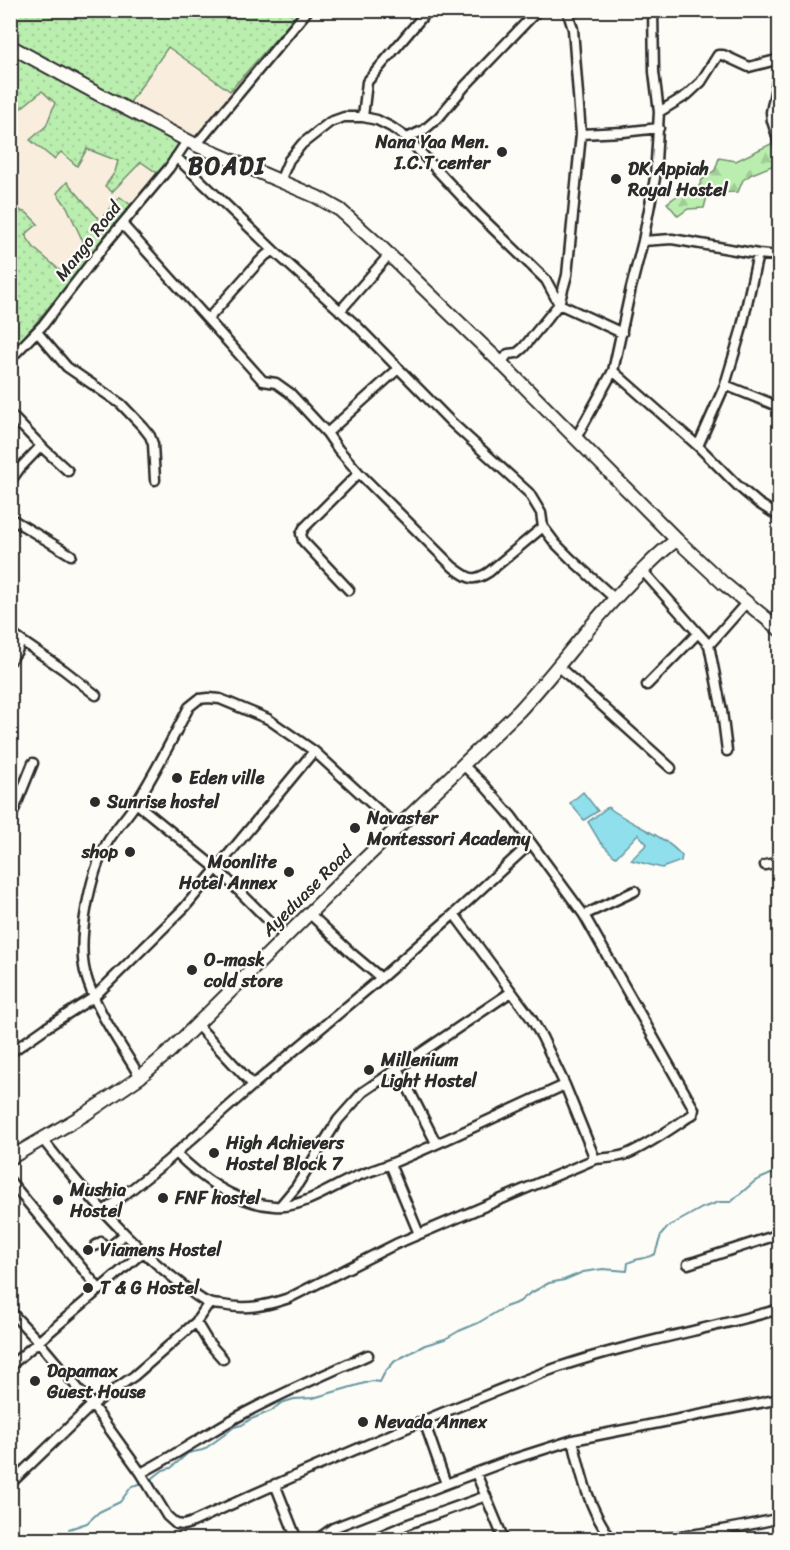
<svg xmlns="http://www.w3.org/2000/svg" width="790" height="1550" viewBox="0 0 790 1550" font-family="Sriracha,sans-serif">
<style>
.built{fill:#f9eedd}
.grass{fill:url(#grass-dots);stroke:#728c6d;stroke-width:1.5}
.forest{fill:url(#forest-firs);stroke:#728c6d;stroke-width:1.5}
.water{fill:#8fdfec;stroke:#67979f;stroke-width:1.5}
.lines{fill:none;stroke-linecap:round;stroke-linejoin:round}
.stream{stroke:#67979f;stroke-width:2}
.street-casing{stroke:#2b2b2b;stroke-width:13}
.secondary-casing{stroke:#2b2b2b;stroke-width:16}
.street{stroke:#fdfcf7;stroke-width:8}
.secondary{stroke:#fdfcf7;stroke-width:12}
.poi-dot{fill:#2b2b2b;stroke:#fdfcf7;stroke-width:2}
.labels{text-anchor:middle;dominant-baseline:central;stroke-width:4.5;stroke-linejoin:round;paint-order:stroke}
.poi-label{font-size:18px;font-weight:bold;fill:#2b2b2b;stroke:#fdfcf7;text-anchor:start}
.street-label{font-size:18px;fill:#2b2b2b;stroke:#fdfcf7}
.district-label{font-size:24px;font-weight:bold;letter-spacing:1.5px;fill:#2b2b2b;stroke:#fdfcf7}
</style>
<defs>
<pattern id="grass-dots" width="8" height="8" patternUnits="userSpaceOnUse" patternTransform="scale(1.5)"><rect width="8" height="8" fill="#baeeaf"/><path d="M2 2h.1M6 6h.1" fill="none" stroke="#a0cc97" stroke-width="1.8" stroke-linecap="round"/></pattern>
<pattern id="forest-firs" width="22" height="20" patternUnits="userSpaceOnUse" patternTransform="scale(1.5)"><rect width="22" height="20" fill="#baeeaf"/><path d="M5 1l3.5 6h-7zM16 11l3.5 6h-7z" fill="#a0cc97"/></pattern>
</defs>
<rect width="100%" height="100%" fill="#fdfcf7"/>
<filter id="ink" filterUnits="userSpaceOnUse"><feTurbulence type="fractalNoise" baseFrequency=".0167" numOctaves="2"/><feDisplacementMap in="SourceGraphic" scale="12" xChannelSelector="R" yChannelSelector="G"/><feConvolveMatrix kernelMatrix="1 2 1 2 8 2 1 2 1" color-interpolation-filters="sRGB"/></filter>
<g filter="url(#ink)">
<path class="built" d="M11 11H300L197 136 190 133 11 346Z"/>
<path class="grass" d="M10 11H300L230 91 168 47 129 104 11 39Z
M11 50 177 142 178 145 175 153 35 324 11 352V200L21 211 27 213 38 224 25 235 35 249 62 272 85 246 67 207 57 193 67 182 100 220 120 197 131 205 157 173 141 162 112 192 105 186 115 172 118 161 87 149 77 166 61 152 54 159 30 140 46 126 55 103 42 91 15 113 11 102Z"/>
<path class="forest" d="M779 140V163L752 174 743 180 738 192 708 193 704 208 688 209 678 216 667 203C678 195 682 191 696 192L702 180 715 170 719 158 736 161Z"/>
<path class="water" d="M583 792 598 811 584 820 570 803Z
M608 807C632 826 662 833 682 856L681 861 662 868 631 860 647 844 638 834 616 857 614 856 600 842 588 822Z"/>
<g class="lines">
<path class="stream" d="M149 1481 163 1470 171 1468 188 1453 203 1450 224 1435 234 1427 242 1425 249 1420 271 1411 281 1403 294 1399 313 1398 372 1381 380 1382 385 1372 395 1361 425 1345 445 1339 459 1331 478 1323 505 1307 519 1302 529 1294 549 1283 564 1280 583 1272 603 1269 627 1271 628 1263C637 1258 646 1259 655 1254L661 1235 668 1227 702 1208 719 1202H731L755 1181 780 1170
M69 1529 87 1523 99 1512 120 1502 132 1486 143 1483"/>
<g class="street-casing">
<path id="street" d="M780 67 771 112 772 121 777 136 780 151
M659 112 687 95 701 82 718 55H723L749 67 780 59
M363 117 367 82 428 10
M581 134 623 132 659 128
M407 138 424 130 439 117 465 86 538 10
M196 145 308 10
M176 157 274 251 356 325 451 422 529 493 541 513 543 527 555 543 571 559 614 598
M280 181 289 160 302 144 330 122 344 117H363L377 120 391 127 407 138 478 214 546 280 559 304 622 333
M122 224 263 381 276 383 290 393 327 433 338 449 359 473 453 567C468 578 472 583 489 572L543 527
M643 241 672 239 758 254 780 256
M340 311 389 255
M208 319 255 266 266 255 274 251
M37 332 67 367 121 404 143 427 150 436 153 444 155 480
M10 359 43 325 107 242 169 168 187 141
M501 363 508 354 517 353 523 348 559 304 567 275 581 134 573 29 567 10
M613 371 698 446 738 486 758 503 780 517
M725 385 780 407
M10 414 45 450 68 471
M327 433 398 369
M576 438 613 371 631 288 643 241 655 178 659 112 654 72 653 10
M698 446 725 385 741 331 758 254
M10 482 20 468 41 446
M10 518 71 555
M642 570 698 633
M349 590 303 541 301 534 304 528 359 473
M10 633 64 670 96 695
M10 661 17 651 21 641
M558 666 671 768
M647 685 698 633 709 645
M727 751 722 711 709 645 747 602
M136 803 217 869 285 937
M10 820 33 763
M765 865 780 862
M309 913 350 952 381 978
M454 914 531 1018 542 1037 565 1085 595 1159
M584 915 635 891
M197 1025 253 1085
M10 1053 47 1027 94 997 185 907 314 751
M398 1068 436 1143
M140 1077C120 1043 95 1010 85 972 77 937 90 875 107 843 115 829 127 817 136 803 156 772 172 739 189 707L199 699 208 698 220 699 268 719 314 751 398 828
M43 1140C81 1188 123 1237 171 1276 183 1285 195 1297 208 1303 212 1304 217 1305 222 1305 247 1310 265 1306 289 1298L396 1244 595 1159C606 1158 617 1158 627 1154 650 1144 672 1128 693 1114L694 1109 584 915 512 817 483 784 463 765
M176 1153C203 1180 235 1203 274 1206 302 1209 331 1187 355 1177 367 1172 378 1169 390 1164 449 1140 507 1111 565 1085
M390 1164 419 1234
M10 1181 100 1290
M280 1206 296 1187 338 1120 363 1092 511 992
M104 1211 166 1162 253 1085 381 978 454 914 531 843
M95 1246 101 1242 107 1249 125 1234
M688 1264 780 1234
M10 1311 38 1341 92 1405 141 1473 167 1516 176 1524 184 1525 193 1522C275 1484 358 1448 442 1413 480 1398 517 1382 556 1368 629 1343 705 1330 780 1309
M196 1322 208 1342 223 1359
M10 1366 143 1252
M424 1421 446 1484
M573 1440C581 1475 589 1510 612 1540
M141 1473C172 1457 200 1438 230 1421 274 1396 322 1376 368 1355
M476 1473 504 1540
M10 1484 92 1405 134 1376 196 1322 209 1303
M275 1484 297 1540
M316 1540 333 1528 446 1484 510 1460 573 1440 780 1399
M370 1540 411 1523 486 1496
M646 1540C691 1536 735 1529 780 1518"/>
</g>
<g class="secondary-casing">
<path id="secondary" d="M10 46 98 94 196 145 317 197 340 210 380 246 501 363 677 540 723 583 780 630
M10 1158 87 1113 140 1077 170 1051 346 877 519 711C561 666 595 616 639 574 651 562 663 549 677 540"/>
</g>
<use href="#street" class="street"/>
<use href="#secondary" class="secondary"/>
</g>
</g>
<g class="poi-dot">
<circle cx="502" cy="152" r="6"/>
<circle cx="616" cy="179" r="6"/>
<circle cx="177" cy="778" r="6"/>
<circle cx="95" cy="802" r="6"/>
<circle cx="355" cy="828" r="6"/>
<circle cx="130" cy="852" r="6"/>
<circle cx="289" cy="872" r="6"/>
<circle cx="192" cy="970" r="6"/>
<circle cx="369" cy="1070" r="6"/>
<circle cx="214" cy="1153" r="6"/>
<circle cx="163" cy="1198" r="6"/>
<circle cx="58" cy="1200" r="6"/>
<circle cx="88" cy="1250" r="6"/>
<circle cx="88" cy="1288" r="6"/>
<circle cx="35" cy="1381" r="6"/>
<circle cx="363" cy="1422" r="6"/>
</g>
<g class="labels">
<g class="poi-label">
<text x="490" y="142" text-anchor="end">Nana Yaa Men.<tspan x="490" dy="21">I.C.T center</tspan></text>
<text x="628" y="169">DK Appiah<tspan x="628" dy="21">Royal Hostel</tspan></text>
<text x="189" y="778">Eden ville</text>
<text x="107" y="802">Sunrise hostel</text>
<text x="367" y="818">Navaster<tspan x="367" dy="21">Montessori Academy</tspan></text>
<text x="118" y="852" text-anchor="end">shop</text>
<text x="277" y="862" text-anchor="end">Moonlite<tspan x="277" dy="21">Hotel Annex</tspan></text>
<text x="204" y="960">O-mask<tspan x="204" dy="21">cold store</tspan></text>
<text x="381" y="1060">Millenium<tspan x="381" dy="21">Light Hostel</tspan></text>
<text x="226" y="1143">High Achievers<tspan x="226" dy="21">Hostel Block 7</tspan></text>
<text x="70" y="1190">Mushia<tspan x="70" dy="21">Hostel</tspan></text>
<text x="175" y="1198">FNF hostel</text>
<text x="100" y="1250">Viamens Hostel</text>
<text x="100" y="1288">T &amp; G Hostel</text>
<text x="47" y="1371">Dapamax<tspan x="47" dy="21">Guest House</tspan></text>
<text x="375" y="1422">Nevada Annex</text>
</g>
<g class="street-label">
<text transform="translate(88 241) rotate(-52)">Mango Road</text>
<text transform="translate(307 891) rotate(-45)">Ayeduase Road</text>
</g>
<g class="district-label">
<text x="227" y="166">BOADI</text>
</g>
</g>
<rect width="790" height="1550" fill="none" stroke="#fdfcf7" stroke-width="36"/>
<rect x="18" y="18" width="754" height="1514" fill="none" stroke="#2b2b2b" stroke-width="2" filter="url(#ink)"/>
</svg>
